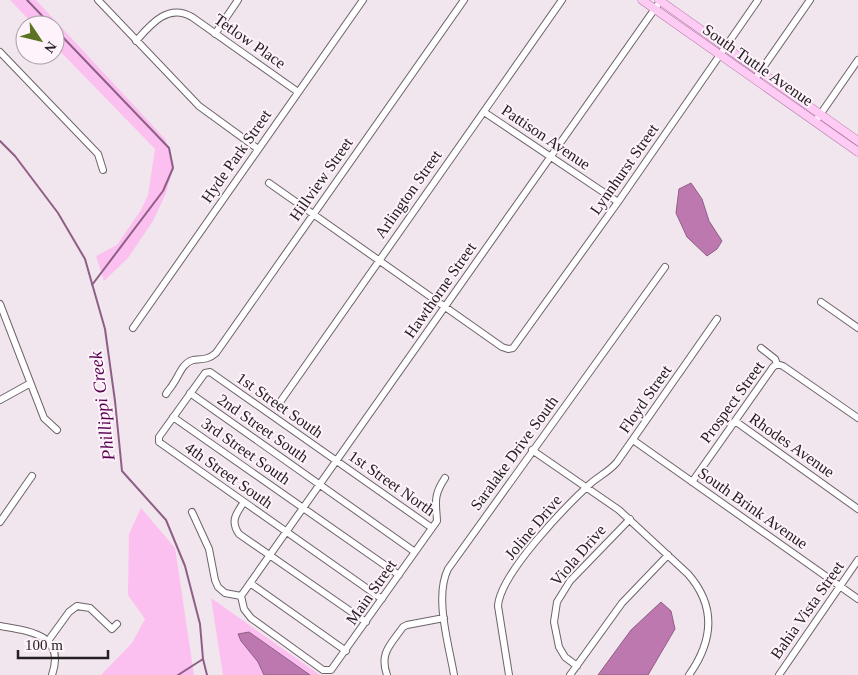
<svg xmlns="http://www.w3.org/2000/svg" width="858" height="675" viewBox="0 0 858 675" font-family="Georgia,serif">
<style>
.green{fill:#fbc0ef}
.water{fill:#bd78b0;stroke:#8f5e86}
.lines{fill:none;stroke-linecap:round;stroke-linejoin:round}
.stream{stroke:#8f5e86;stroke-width:2}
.minor-casing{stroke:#6d636a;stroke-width:8}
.major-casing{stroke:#b178a6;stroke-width:9}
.minor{stroke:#fff;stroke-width:6}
.major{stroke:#fecbf4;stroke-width:8}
.labels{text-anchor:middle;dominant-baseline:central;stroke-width:4;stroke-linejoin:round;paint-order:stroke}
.street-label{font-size:16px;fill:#242023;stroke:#fef3fb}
.water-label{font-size:18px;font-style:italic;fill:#58004f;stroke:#fef3fb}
</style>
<rect width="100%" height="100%" fill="#f1e5ee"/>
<path class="green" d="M10 0H36L165 139 174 165 166 193 153 221 128 258 104 281 96 256 117 245 141 210 148 195 155 149 55 46V25H34Z
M141 508 175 548 194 675H101L132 643 145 619 128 595 129 534Z
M211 598 320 675H310L249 632 241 641 258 662 264 675H223Z"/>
<path class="water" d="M691 183 702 199 709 221 722 241 717 249 707 256 687 237 676 213 679 189Z
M661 602 671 611 675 629 648 675H598L631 630Z
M249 632 310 675H264L258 662 241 641 238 634Z"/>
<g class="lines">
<path class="stream" d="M27 0 51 25
M55 29 169 148 173 168 163 191 92 285
M0 141 15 156 58 213 85 259 105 329 115 401 122 471 166 520 185 566 200 624 203 659 207 675
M178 675 203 659"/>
<g class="minor-casing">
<path id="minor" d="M98 0 199 106 258 149
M215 34 238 0
M136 41C151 24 168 3 192 17L298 92
M0 52 98 154 103 170
M755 79 810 0
M484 112 618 202
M815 122 858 60
M269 183 502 347 508 349 513 348 618 202 758 0
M821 302 858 328
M0 304 44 418 57 430
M133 328 363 0
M761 348 775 359 777 364 783 366 858 418
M190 393 415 552
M166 394C168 390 171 388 173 384 179 376 182 363 193 360 202 359 208 360 216 353L464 0
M0 400 29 384
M278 405 562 0
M173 417 399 575
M735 421 858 509
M633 440 858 599
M532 450 619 510 688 574C717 607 713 641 689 675
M692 482 773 367 777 364
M244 502C236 514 230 521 239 534L366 622
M192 512 209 549 215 580 218 587 225 593 241 596
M0 522 32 476
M250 583 346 651
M241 596 661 0
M241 596 244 609 251 618 323 670H331L437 521C436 502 433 496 445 478
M382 599 159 442V437L205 373 210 372 432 528
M0 626C29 631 66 634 52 675
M48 641 69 612 77 606 90 608 112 629 117 624
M577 666 565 657 559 647 554 622 557 602 570 581 630 519
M387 675C379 653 391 644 403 627L407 625 444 618
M454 675C449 645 434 597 448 569L665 267
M509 675 498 606C500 574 566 506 590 484 599 476 610 471 617 462L717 319
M570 675 622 603 668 555
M779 675 858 560"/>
</g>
<g class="major-casing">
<path id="major" d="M642 0 858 152
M659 0 858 141"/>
</g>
<use href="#minor" class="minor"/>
<use href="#major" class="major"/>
</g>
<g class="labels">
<g class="street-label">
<text transform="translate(250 41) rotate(35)">Tetlow Place</text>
<text transform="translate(758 65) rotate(35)">South Tuttle Avenue</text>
<text transform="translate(546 137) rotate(34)">Pattison Avenue</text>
<text transform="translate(236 156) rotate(-55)">Hyde Park Street</text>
<text transform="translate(624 169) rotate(-55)">Lynnhurst Street</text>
<text transform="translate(321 179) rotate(-55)">Hillview Street</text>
<text transform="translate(408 194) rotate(-55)">Arlington Street</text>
<text transform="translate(440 290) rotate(-55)">Hawthorne Street</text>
<text transform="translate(645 399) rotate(-55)">Floyd Street</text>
<text transform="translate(732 402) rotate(-54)">Prospect Street</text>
<text transform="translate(280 405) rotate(35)">1st Street South</text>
<text transform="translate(263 428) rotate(35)">2nd Street South</text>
<text transform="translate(792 445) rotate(35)">Rhodes Avenue</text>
<text transform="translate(246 451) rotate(35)">3rd Street South</text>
<text transform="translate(514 453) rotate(-54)">Saralake Drive South</text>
<text transform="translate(229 475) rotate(35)">4th Street South</text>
<text transform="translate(392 483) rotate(35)">1st Street North</text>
<text transform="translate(753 508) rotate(35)">South Brink Avenue</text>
<text transform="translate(533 527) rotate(-50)">Joline Drive</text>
<text transform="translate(578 555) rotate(-49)">Viola Drive</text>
<text transform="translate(371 592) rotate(-55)">Main Street</text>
<text transform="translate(807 610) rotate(-55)">Bahia Vista Street</text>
</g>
<g class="water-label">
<text transform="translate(102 406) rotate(-97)">Phillippi Creek</text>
</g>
</g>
<g transform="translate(40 40) rotate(125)"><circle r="24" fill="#fef3fb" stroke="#a79fa5"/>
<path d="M0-4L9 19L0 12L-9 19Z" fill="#5d7324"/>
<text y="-8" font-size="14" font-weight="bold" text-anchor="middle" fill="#242023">N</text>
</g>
<path d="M18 650v8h90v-8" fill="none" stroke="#242023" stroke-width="2.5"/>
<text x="25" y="650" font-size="15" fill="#242023" stroke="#fef3fb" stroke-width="4" paint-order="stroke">100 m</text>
</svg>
